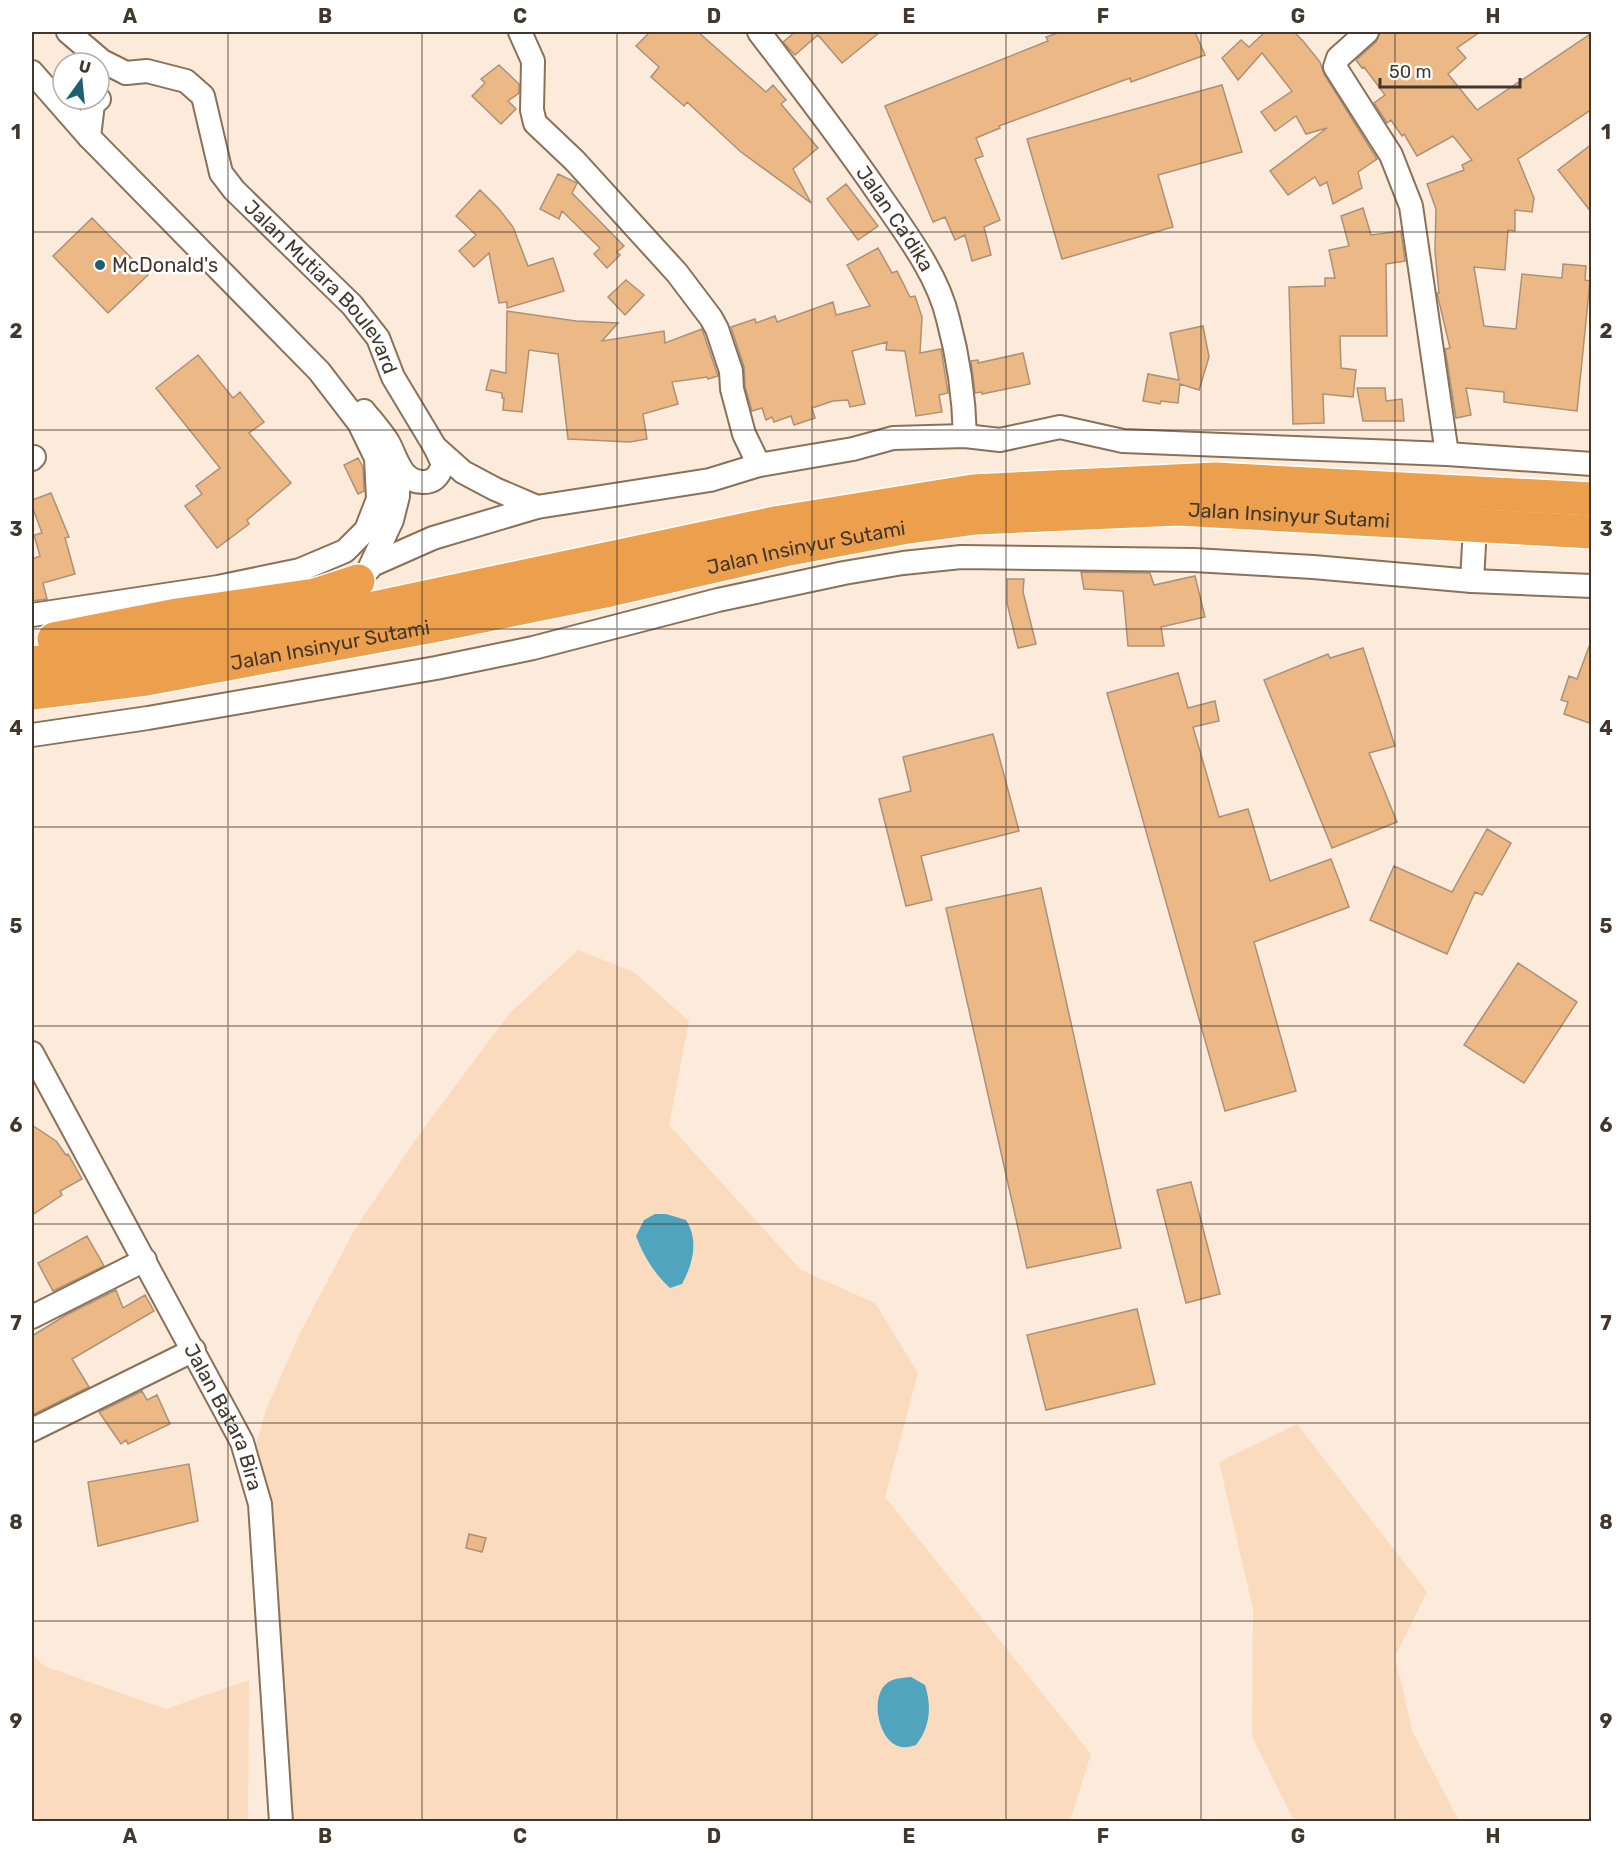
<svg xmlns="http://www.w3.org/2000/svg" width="1623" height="1853" viewBox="0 0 1623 1853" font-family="Rubik,sans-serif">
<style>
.green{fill:#fadbbd}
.water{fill:#50a4bd}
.building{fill:#ecb886;stroke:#ab9177;stroke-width:1.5}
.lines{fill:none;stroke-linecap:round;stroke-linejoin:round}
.minor-casing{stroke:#8a7158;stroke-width:26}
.highway-casing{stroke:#fff;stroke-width:36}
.minor{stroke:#fff;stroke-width:22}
.highway{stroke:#ec9f4c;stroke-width:33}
.grid{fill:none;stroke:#42372c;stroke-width:1.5;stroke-opacity:0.55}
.poi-dot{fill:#1d6073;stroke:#fff;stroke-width:2}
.labels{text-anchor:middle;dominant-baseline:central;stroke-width:5;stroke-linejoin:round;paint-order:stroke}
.street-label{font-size:20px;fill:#42372c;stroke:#fff}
.poi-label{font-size:20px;fill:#42372c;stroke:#fff;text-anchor:start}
.neatline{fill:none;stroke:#42372c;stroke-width:2}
.grid-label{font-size:20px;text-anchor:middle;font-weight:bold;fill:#42372c}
</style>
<rect width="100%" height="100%" fill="#fcebda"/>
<path class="green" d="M578 950 634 972 689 1021 669 1125 801 1270 875 1303 918 1373 885 1497 1091 1754 1070 1821H278L247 1476 266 1410 300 1333 355 1229 418 1136 509 1014Z
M1297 1424 1427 1592 1395 1657 1413 1733 1459 1821H1294L1252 1736 1253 1609 1219 1462Z
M32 1654 44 1666 166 1709 249 1680 248 1821H32Z"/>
<path class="water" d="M655 1214H666L686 1220C699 1240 693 1264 682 1284L670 1288C654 1273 644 1257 636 1236L644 1220Z
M911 1677 925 1685C932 1707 930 1727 916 1745 912 1746 906 1748 902 1747 879 1744 870 1700 885 1685 891 1678 902 1678 911 1677Z"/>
<path class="building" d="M650 32H698L766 92 773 85 786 100 781 104 818 148 793 169 811 203 741 152 687 102 684 106 651 77 659 67 636 46Z
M795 32H880L842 63 818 35 795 55 783 42Z
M1061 32H1195L1205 55 1131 82 1130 78 999 126 1000 128 976 138 983 156 975 159 1000 220 984 227 991 255 972 261 965 235 955 240 945 217 933 222 885 106 1048 41 1046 37Z
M1265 32H1294L1303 41 1320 62 1324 74 1377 159 1358 172 1362 188 1333 204 1327 182 1320 186 1315 177 1288 195 1270 171 1327 128 1306 134 1296 116 1275 131 1261 112 1292 91 1262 53 1238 80 1222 58 1241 40 1249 47Z
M1380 32H1480L1457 48 1466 58 1448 74 1477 110 1592 33V109L1518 159 1534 198 1532 212 1515 210V231L1508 230 1505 270 1474 267 1484 326 1516 329 1522 274 1562 278 1563 264 1586 266 1585 280 1590 281 1577 411 1504 402V392L1466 388 1471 415 1456 418 1445 349 1450 348 1437 293H1439L1435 251 1436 209 1427 184 1464 170 1462 165 1472 160 1453 136 1417 156 1404 134 1402 136 1391 120 1387 123 1374 103 1385 95 1364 67 1362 68 1356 60 1376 42Z
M499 65 519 84V93L508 101 516 109 501 124 472 96 485 83 481 79Z
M1222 85 1242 152 1158 175 1173 227 1062 259 1027 139Z
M1592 144V213L1558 170Z
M558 174 577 183 572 193 624 246 617 252 620 255 607 268 594 254 600 248 562 211 559 219 540 209Z
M846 184 878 226 858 240 827 199Z
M480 190 499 209 513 227 528 266 553 258 564 291 507 308V302L499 303 489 253 474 267 459 251 476 235 456 216Z
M1363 208 1371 235 1401 231 1405 261 1386 264 1387 336H1340L1341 368 1356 370 1353 397 1323 394 1324 423 1293 424 1289 287 1325 286V278H1335L1329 250 1349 246 1341 216Z
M92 218 148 275 108 313 53 256Z
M878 248 892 273 897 271 910 297 915 296 922 317 920 353 941 349 948 393 939 395 942 412 916 416 905 351 886 350 887 342 852 351 865 404 850 407 848 400 833 401 812 408 815 418 794 425 791 416 774 422 772 417 766 420 762 408 752 411 745 387 744 367 731 327 755 319 756 323 775 316 777 322 833 302 836 315 870 306 847 265Z
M626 280 644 295 625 315 608 297Z
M507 311 576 321 618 323 602 341 664 331 665 343 702 329 718 376 708 379 707 377 672 382 678 404 643 414 647 439 630 442 568 439 558 354 529 350 522 412 503 410 504 398H502V393L486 390 491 370 506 373Z
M1203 326 1209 357 1199 390 1180 384 1178 403 1161 401 1160 404 1143 401 1148 374 1179 380 1170 333Z
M1023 353 1030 384 982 394V392L975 393 971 361 978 360V363Z
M198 355 233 398 240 392 264 422 249 433 291 483 247 520 249 524 217 548 185 506 202 494 196 486 220 468 156 388Z
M1357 388H1385L1386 401 1402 399 1404 421H1363Z
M358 458 363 467 364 491 358 494 344 465Z
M51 493 69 537 65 538 75 574 43 583 47 599 32 601V559L40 556 34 535 42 533 32 506V500Z
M1081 572 1150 573 1154 585 1195 576 1205 617 1161 627 1164 646H1128L1123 591 1084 589Z
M1007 579H1024L1023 592 1036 644 1018 648 1007 603Z
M1590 644H1592V724L1564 714 1568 702 1561 700 1569 676 1577 679Z
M1363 648 1395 746 1369 753 1397 822 1332 848 1264 680 1328 654 1330 658Z
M1178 673 1188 708 1215 701 1219 721 1193 727 1219 817 1248 809 1270 881 1331 859 1349 907 1254 942 1296 1091 1225 1111 1107 693Z
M993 734 1019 831 921 856 932 900 906 906 879 799 911 791 903 757Z
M1487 829 1511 843 1482 895 1475 892 1447 954 1370 920 1394 866 1452 892Z
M1041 888 1121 1248 1027 1268 946 908Z
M1518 963 1577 1002 1524 1083 1464 1045Z
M32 1125 56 1141 66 1155 68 1154 82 1179 60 1191 62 1195 32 1215Z
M1191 1182 1220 1294 1186 1303 1157 1190Z
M87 1236 104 1266 53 1291 38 1263Z
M116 1290 123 1308 145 1295 154 1311 72 1359 89 1387 32 1415V1336L66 1315Z
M1137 1309 1155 1384 1046 1410 1027 1335Z
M142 1391 147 1400 157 1395 170 1424 128 1444 126 1440 121 1444 99 1412Z
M189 1464 198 1521 98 1546 88 1482Z
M469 1534 486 1538 482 1552 466 1548Z"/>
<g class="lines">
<g class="minor-casing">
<g id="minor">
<path d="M68 32 102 61 126 73"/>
<path d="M520 32 533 61 532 110 535 123 575 161 677 273 711 318 717 329 731 371 732 389 744 434 759 465"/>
<path id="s1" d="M759 32C801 87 844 142 883 200 908 236 938 276 948 319 958 356 964 398 965 436"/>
<path d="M1367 32 1338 58 1335 67 1391 155 1411 206 1447 454"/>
<path d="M32 72 89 137 319 371 359 423 376 458 378 499 366 530 345 551 300 570 218 587 32 615"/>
<path id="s2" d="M126 73 147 71 186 81 203 96 221 173 234 190 352 305 378 338 393 377 435 447 463 472 495 489 537 507"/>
<path d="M89 137 93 104 99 99"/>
<path d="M364 411C372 421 381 431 388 442 397 458 401 483 424 482 435 482 440 474 443 464L435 447"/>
<path d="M32 459 34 457"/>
<path d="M372 565 433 538 537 507 710 480 759 465 853 449 893 438 965 436 1000 440 1060 427 1123 441 1447 454 1592 464"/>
<path d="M369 569 392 520 398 496V465"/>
<path d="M1472 581 1474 545"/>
<path d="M32 735 148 718 436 668 533 648 718 600 844 573 903 563 961 557 1194 560 1313 567 1472 581 1592 586"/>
<path id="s3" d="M32 1053 242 1442 260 1504 281 1822"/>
<path d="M32 1317 145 1260"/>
<path d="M32 1430 194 1350"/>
</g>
</g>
<g class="highway-casing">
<g id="highway">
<path d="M54 639 177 615 315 595 358 581"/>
<path d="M32 663 156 648 299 624 775 523 973 491 1215 479 1592 499"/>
<path id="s4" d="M32 693 146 679 433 626 610 590 789 549 902 528 976 518 1178 509 1592 532"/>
</g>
</g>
<use href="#minor" class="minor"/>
<use href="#highway" class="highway"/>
</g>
<path class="grid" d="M228 32V1822M422 32V1822M617 32V1822M812 32V1822M1006 32V1822M1201 32V1822M1395 32V1822M32 232H1592M32 430H1592M32 629H1592M32 827H1592M32 1026H1592M32 1224H1592M32 1423H1592M32 1621H1592"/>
<circle class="poi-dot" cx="100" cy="265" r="6"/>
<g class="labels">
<g class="street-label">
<text stroke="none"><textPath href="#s1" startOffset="231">Jalan Ca'dika</textPath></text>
<text stroke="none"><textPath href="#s2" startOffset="316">Jalan Mutiara Boulevard</textPath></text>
<text stroke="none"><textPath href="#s4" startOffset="1274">Jalan Insinyur Sutami</textPath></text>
<text stroke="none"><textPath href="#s4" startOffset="788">Jalan Insinyur Sutami</textPath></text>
<text stroke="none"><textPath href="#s4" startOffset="302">Jalan Insinyur Sutami</textPath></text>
<text stroke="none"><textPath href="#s3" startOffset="412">Jalan Batara Bira</textPath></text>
</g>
<g class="poi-label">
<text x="112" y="265">McDonald's</text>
</g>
</g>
<rect width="1623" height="1853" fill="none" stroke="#ffffff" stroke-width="66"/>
<g transform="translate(81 81) rotate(15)"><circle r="28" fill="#ffffff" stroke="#b3afab" stroke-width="1.5"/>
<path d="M0-4.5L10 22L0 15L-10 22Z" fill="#1d6073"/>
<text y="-9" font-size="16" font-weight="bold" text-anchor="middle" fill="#42372c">U</text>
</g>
<path d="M1380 78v9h140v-9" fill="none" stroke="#42372c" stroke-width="3"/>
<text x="1389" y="78" font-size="18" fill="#42372c" stroke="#ffffff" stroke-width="4.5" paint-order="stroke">50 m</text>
<rect x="33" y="33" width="1557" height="1787" class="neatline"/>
<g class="grid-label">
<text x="130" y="23">A</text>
<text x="325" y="23">B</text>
<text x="520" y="23">C</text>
<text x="714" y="23">D</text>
<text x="909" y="23">E</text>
<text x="1103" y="23">F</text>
<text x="1298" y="23">G</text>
<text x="1493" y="23">H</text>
<text x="16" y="139">1</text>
<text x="1606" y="139">1</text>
<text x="16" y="338">2</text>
<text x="1606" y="338">2</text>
<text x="16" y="536">3</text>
<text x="1606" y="536">3</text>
<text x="16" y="735">4</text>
<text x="1606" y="735">4</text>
<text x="16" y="933">5</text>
<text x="1606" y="933">5</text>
<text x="16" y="1132">6</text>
<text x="1606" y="1132">6</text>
<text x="16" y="1330">7</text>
<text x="1606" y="1330">7</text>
<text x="16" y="1529">8</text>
<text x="1606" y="1529">8</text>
<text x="16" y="1728">9</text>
<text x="1606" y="1728">9</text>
<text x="130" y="1843">A</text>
<text x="325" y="1843">B</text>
<text x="520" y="1843">C</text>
<text x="714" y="1843">D</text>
<text x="909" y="1843">E</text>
<text x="1103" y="1843">F</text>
<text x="1298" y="1843">G</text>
<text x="1493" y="1843">H</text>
</g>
</svg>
